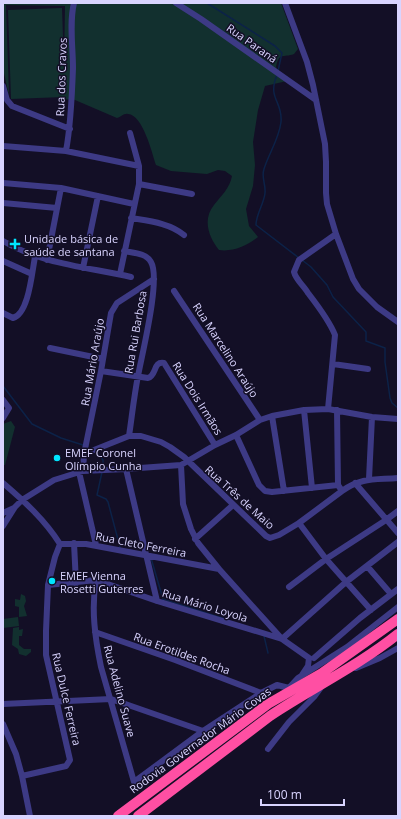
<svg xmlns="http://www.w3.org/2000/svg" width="401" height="819" viewBox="0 0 401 819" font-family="'Open Sans',sans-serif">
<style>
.green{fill:#12302f}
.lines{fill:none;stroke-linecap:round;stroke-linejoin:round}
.stream{stroke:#0c2248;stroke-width:1.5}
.minor{stroke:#3d3a85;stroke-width:6}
.highway{stroke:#ff4fa3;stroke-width:10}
.poi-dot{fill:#00e5ff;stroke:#130f26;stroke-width:1.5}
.labels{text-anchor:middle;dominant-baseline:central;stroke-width:3;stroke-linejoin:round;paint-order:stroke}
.street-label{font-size:11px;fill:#d9d4ff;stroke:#130f26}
.poi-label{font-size:11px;fill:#d9d4ff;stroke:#130f26;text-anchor:start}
</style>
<rect width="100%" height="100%" fill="#130f26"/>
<path class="green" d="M3 3H281L298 49 294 54C283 58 279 52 276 67L279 73 287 81 265 86 258 110 253 142 255 165 253 186 246 209 249 226 258 237C247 246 233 252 219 250 209 237 202 220 214 205 221 196 230 188 232 176L225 171 218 170 207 174 171 171 156 165C152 153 143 115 128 114 124 113 121 117 117 118L75 100 64 99V97L11 99 8 10 62 8 64 66 65 6 6 5 9 95 3 69Z
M11 421 15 427 5 465H3V424Z
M21 594 25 596 26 601 24 606 27 616 19 617V607L15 606V599L20 600Z
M18 617 19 626 3 628V619Z
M19 627V630L23 629 22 636H19V645L24 649H31V652L26 656 19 654 18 649 12 645 13 628Z"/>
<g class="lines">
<path class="stream" d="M207 3 275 46 282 53 278 71
M277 75C267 99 283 101 281 122 279 139 269 153 264 169 261 178 266 184 265 193 264 204 256 214 256 225L299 258
M302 260 311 267 327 285 333 297 366 332V341L385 348V362L390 398 392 403 398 408
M3 386 32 424 61 438 83 445
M96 451 103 460V468
M102 472 97 495 106 499 108 502 120 547
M151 558 163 599 225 619
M264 636 268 653"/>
<path class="minor" d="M176 3 201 19 316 100
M285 3 307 62 313 85 325 144 326 162V193L327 204 336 234 353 279 359 289 377 307 398 322
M3 86 7 100 12 106 70 129
M3 146 66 151 139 166
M66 151C71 124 72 96 73 68 73 47 69 23 74 3
M3 183 61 188 134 204
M139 184 192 194
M3 203 57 208
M131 218C149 221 170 223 184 235
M3 241C42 264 87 267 131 277
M124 251C134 253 146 253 151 262 161 279 142 354 138 376 134 396 132 416 129 436
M47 260 61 188
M3 261 32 274
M83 268 98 196
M120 274 139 184V166L130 133
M174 291 260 420
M3 313 13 318C29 314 32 271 35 257
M50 348 103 359
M333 364 368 369
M101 371 148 378C157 375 153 361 164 363L215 445
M3 400 9 408 3 418
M328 409 335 335C329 320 318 306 308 293 304 286 296 280 294 272L299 260 336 234
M304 410 312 488
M337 410 338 485
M272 416 284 491
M236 435 259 485 265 491 272 492 338 485 342 491C362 477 375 480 398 478
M84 454 129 436H141L161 442 170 447 184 457 266 536 270 538 279 535 299 523 342 491
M181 465 183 504 191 529 198 543 219 569 282 639 309 658
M126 469 157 601
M83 471 84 454 101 371 111 313 117 303 154 279
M79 472 96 545
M369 479 372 417
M3 483C24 501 45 520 60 544
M355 483 398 533
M3 513 14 508
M299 523 326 559 371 610
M3 526 15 507 22 500 54 480 83 471 126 469 181 465 215 445 236 435 260 420 272 416 304 410 328 409 372 417 398 419
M195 539 233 505
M74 543 76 583
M60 544H86L219 569
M367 566 391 594
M96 580C91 609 95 638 101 667L134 782 203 731 261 693 277 685 289 688
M48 585 96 580 157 601 282 639
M289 587 326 559 386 520 398 511
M95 632 175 660 261 693
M282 639 346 582 398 542
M314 658 360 618 398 589
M356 668 380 658 398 648
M302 675 308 666 309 658
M287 690 298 678 347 647 398 607
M3 704 111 699 203 731
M3 724 16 754 22 776 30 816
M268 749 289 722 314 697 322 686
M22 776 66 766 70 760 46 655V631L48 585 55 557 60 544"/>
<path class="highway" d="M118 816 268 704 322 673 398 619
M138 816 270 716C312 688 358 666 398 634"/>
</g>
<g class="poi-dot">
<path d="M13 238h4v4h4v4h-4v4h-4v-4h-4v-4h4z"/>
<circle cx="57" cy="458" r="4"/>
<circle cx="52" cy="581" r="4"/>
</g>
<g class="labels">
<g class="street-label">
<text transform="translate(252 43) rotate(35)">Rua Paraná</text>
<text transform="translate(61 77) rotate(-88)">Rua dos Cravos</text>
<text transform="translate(135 332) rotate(-80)">Rua Rui Barbosa</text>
<text transform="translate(226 350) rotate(57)">Rua Marcelino Araújo</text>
<text transform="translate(92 362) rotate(-80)">Rua Mário Araújo</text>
<text transform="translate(198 398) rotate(58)">Rua Dois Irmãos</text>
<text transform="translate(240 497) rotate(42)">Rua Três de Maio</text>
<text transform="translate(141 544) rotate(11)">Rua Cleto Ferreira</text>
<text transform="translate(205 605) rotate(17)">Rua Mário Loyola</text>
<text transform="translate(182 653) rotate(20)">Rua Erotildes Rocha</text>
<text transform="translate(120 691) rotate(75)">Rua Adelino Suave</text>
<text transform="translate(67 699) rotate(77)">Rua Dulce Ferreira</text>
<text transform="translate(200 740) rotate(-36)">Rodovia Governador Mário Covas</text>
</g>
<g class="poi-label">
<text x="24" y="238">Unidade básica de<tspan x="24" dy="13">saúde de santana</tspan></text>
<text x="65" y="452">EMEF Coronel<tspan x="65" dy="13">Olímpio Cunha</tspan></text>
<text x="60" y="575">EMEF Vienna<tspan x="60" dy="13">Rosetti Guterres</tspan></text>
</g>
</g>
<rect width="401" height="819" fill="none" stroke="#d9d4ff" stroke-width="8"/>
<path d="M261 799v6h83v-6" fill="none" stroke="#d9d4ff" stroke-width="2"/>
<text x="267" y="799" font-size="12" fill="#d9d4ff" stroke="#130f26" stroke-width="3" paint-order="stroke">100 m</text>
</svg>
